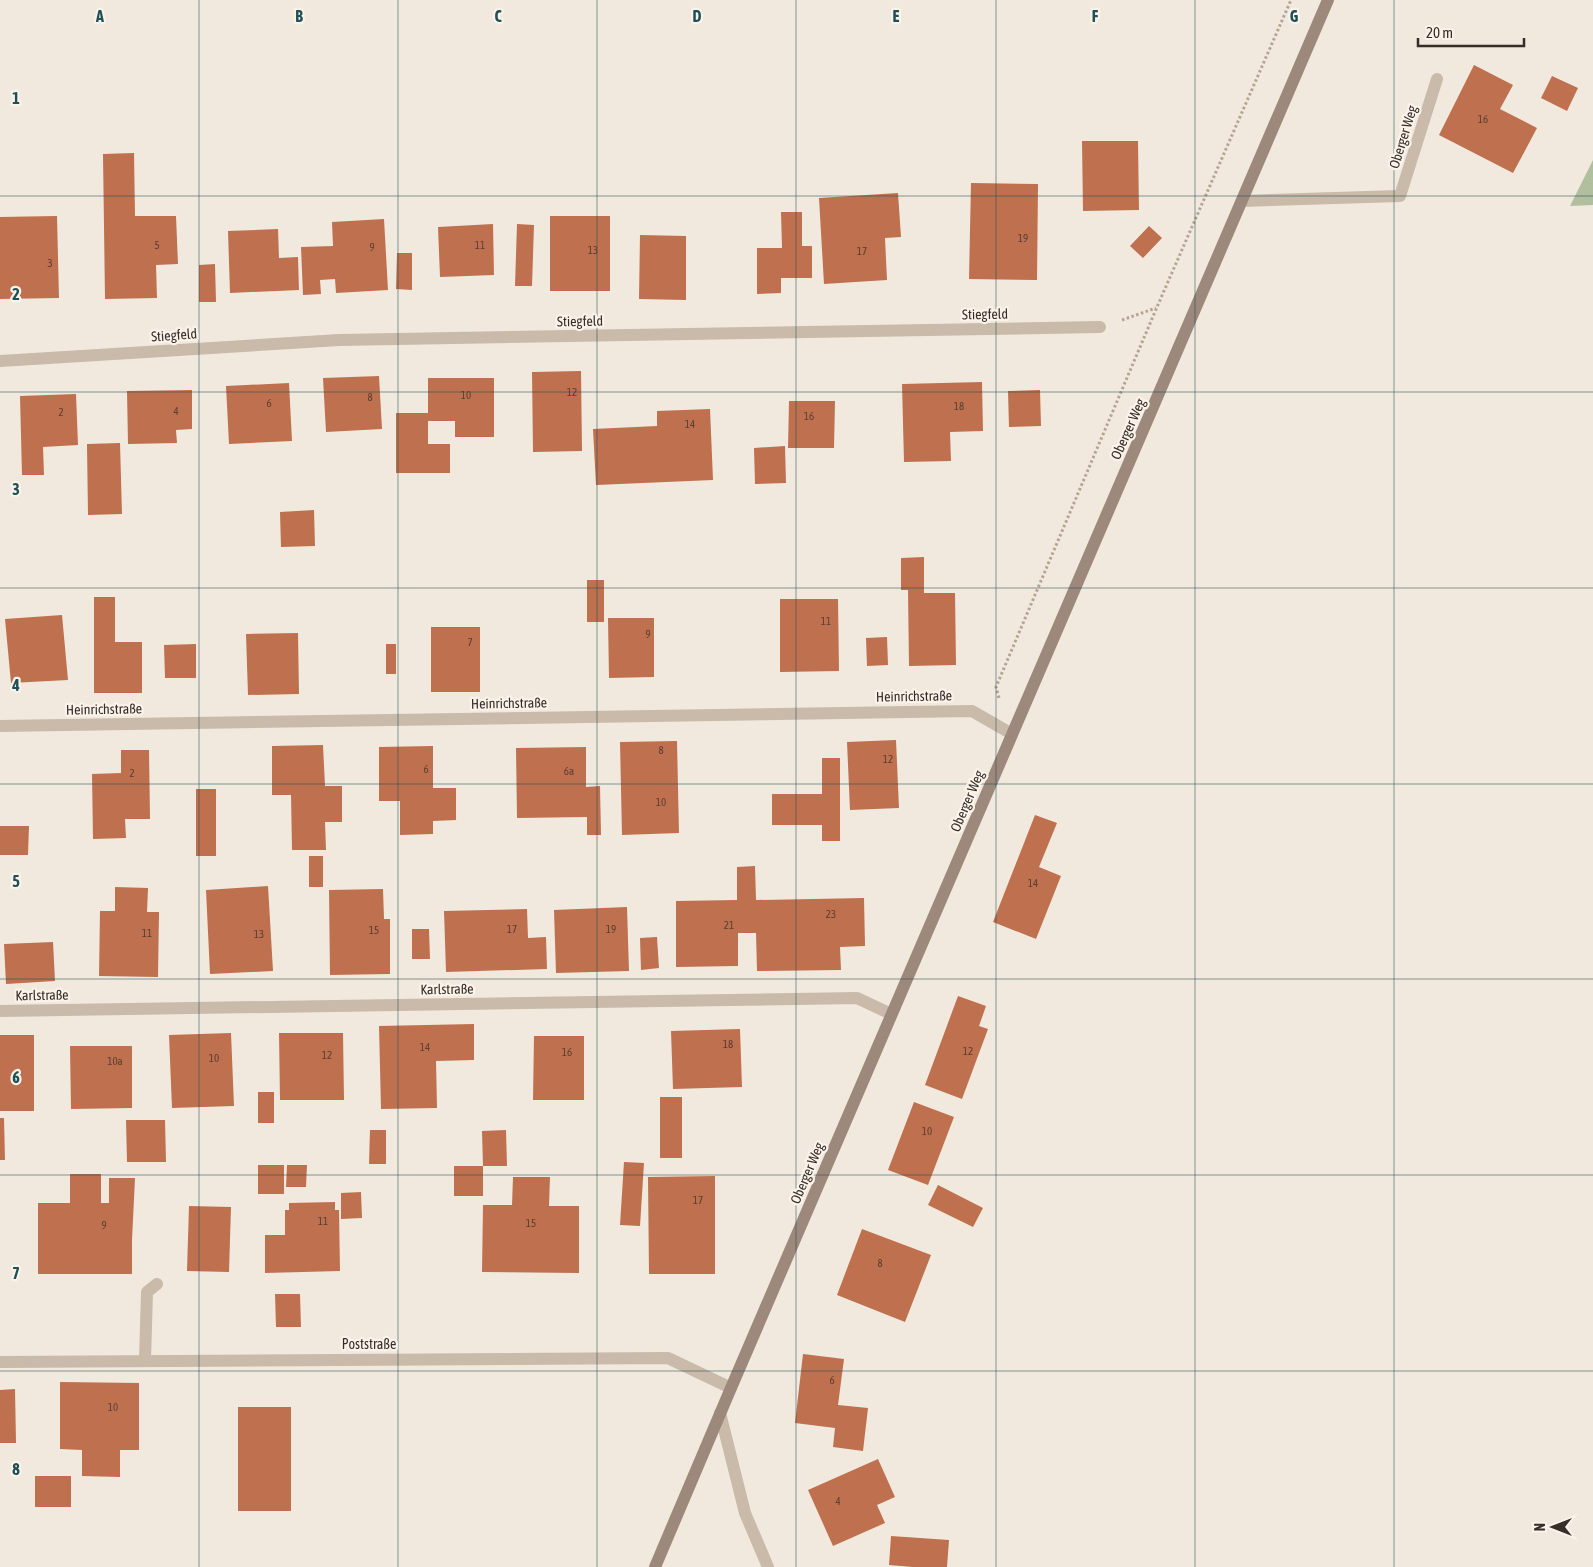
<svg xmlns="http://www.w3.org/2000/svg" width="1593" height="1567" viewBox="0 0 1593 1567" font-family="'Asap Condensed',sans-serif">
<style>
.green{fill:#b2bf9f}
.building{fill:#bf704e}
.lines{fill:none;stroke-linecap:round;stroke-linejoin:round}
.path{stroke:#b4a495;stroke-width:3;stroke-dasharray:2.5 2.5;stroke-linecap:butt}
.lane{stroke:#c9baaa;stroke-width:12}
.street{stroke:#c9baaa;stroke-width:12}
.secondary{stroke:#9c897c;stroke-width:12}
.grid{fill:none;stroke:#214f56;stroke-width:1;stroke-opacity:0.55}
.labels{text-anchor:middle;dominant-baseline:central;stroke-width:4.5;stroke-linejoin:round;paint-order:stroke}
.number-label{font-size:11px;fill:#593e32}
.street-label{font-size:14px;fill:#372e29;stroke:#f9f3ea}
.grid-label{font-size:16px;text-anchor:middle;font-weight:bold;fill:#214f56;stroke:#f9f3ea;stroke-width:4.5;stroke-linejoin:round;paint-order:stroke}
</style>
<rect width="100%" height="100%" fill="#f1e9de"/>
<path class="green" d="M1593 160V205L1570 206Z"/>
<path class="building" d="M1474 65 1513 85 1500 109 1537 128 1513 173 1439 135Z
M1552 76 1578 88 1567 111 1541 98Z
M1082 141H1138L1139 210 1083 211Z
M134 153 135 216H176L178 264 156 265 157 298 105 299 103 154Z
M971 183 1038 184 1037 280 969 279Z
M898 193 901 237 885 238 887 280 824 284 819 198Z
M781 212H802V246H812V278H781V293L757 294V248H782Z
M57 216 59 298 0 299V217Z
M550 216H610V291H550Z
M384 219 388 290 336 293 335 279 320 280 321 294 303 295 301 247 333 246 332 222Z
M493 224 494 275 440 277 438 227Z
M517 224 534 225 532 286H515Z
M1149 226 1162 238 1143 258 1130 246Z
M278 229 279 258 298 257 299 290 230 293 228 231Z
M640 235 686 236V300L639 299Z
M397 253H412V290L396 289Z
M215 264 216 302H199V265Z
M581 371 582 451 533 452 532 372Z
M379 376 382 429 326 432 323 378Z
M428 378H494V437H455V421H428V444H450V473H396V413H428Z
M982 382 983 431 950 432 951 461 904 462 902 384Z
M289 383 292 441 229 444 226 386Z
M192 390V429L176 430 177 443 128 444 127 391Z
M1040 390 1041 426 1009 427 1008 391Z
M76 394 78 445 43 447 44 475H22L20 396Z
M789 401H835L834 448H788Z
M710 409 713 480 596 485 593 429 657 426V411Z
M120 443 122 514 88 515 87 444Z
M785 446 786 483 755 484 754 448Z
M314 510 315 546 281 547 280 512Z
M924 557V593H955L956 665 909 666 908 590H901V558Z
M587 580H604V622H587Z
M94 597H115V642H142V693H94Z
M780 599H838L839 671 780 672Z
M62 615 68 680 11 683 5 619Z
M608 618H654V677L609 678Z
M431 627H480V692H431Z
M298 633 299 694 248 695 246 634Z
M887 637 888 665 867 666 866 638Z
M196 644V678H165L164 645Z
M386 644H396V674H386Z
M896 740 899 808 850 810 847 742Z
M677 741 679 833 622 835 620 742Z
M323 745 325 786H342V822H325L326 850H292L291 795H272V746Z
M433 746V788H456V820L433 821V834L400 835V801H379V747Z
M586 747V787L600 786 601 835H587V817L517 818 516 748Z
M121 750H149L150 819H125L126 838 93 839 92 774 121 773Z
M822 758H840V841H822V825H772V794H822Z
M196 789H216V856H196Z
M1035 815 1057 823 1039 867 1061 876 1036 939 993 922Z
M0 826H29L28 855H0Z
M309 856H323V887H309Z
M755 866 756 900 864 898 865 946 840 947 841 970 757 971 756 933H738V966L676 967V901L737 900V867Z
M268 886 273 971 210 974 206 890Z
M115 887 148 888 147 912H159L158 977 99 976 100 911H115Z
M383 889 384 919H390V974L330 975 329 890Z
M627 907 629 971 556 973 554 910Z
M527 909 528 938 546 937 547 969 446 972 444 911Z
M412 929H429L430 959H412Z
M657 937 659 968 641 970 640 938Z
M53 942 55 981 6 984 4 944Z
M958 996 986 1006 979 1026 988 1029 962 1099 925 1085Z
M474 1024V1060L436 1061 437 1108 381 1109 379 1026Z
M740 1029 742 1087 673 1089 671 1031Z
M231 1033 234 1106 172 1108 169 1035Z
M279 1033H343L344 1100H280Z
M0 1035H34V1111H0Z
M534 1036H584V1100H533Z
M70 1046H132V1108L71 1109Z
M258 1092H274V1123H258Z
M660 1097H682V1158H660Z
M914 1102 954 1117 928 1185 888 1170Z
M0 1118H4L5 1160H0Z
M126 1120H165L166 1162H127Z
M370 1130H386V1164H369Z
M506 1130 507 1166H483L482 1131Z
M624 1162 644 1163 640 1226 620 1225Z
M258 1165H284V1194H258Z
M287 1165H307L306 1187H286Z
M454 1166H483V1196H454Z
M70 1174H101V1203H109V1178H135L132 1240V1274H38V1203H70Z
M715 1176V1274H649L648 1177Z
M513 1177H550L549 1206H579V1273L482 1272 483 1205H512Z
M938 1185 983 1208 973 1227 928 1205Z
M361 1192 362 1218 341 1219V1193Z
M335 1202V1210H339L340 1271 265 1273V1235H285V1210H289V1203Z
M189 1206 231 1207 229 1272 187 1271Z
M862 1229 931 1255 905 1322 837 1295Z
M275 1294H300L301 1327H276Z
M803 1354 844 1359 838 1405 868 1408 863 1451 833 1447 835 1428 795 1423Z
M60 1382 139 1383V1450H120V1477L82 1476V1450L60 1449Z
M15 1389 16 1443H0V1390Z
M238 1407H291V1511H238Z
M878 1459 895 1497 877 1505 885 1523 833 1546 808 1490Z
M35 1476H71V1507H35Z
M891 1536 949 1540 947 1567H913L889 1565Z"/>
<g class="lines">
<path class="path" d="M1122 320 1156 308
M999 698 996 687 1157 307 1291 0"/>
<path class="lane" d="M1242 201 1400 196 1437 79
M145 1360 147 1292 157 1284"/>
<path class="street" d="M0 361 339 340 1100 327
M0 726 972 711 1012 734
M0 1011 857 998 891 1014
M0 1362 668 1358 731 1388
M720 1413 745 1513 768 1567"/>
<path class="secondary" d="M655 1567 731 1388 1328 0"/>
</g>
<path class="grid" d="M199 0V1567M398 0V1567M597 0V1567M796 0V1567M996 0V1567M1195 0V1567M1394 0V1567M0 196H1593M0 392H1593M0 588H1593M0 784H1593M0 979H1593M0 1175H1593M0 1371H1593"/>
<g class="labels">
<g class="number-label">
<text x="1483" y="119">16</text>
<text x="1023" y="238">19</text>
<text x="157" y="245">5</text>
<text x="480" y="245">11</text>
<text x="372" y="247">9</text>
<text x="593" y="250">13</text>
<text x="862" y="251">17</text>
<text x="50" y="263">3</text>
<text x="572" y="392">12</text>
<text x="466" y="395">10</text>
<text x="370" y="397">8</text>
<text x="269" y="403">6</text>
<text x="959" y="406">18</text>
<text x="176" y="411">4</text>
<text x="61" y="412">2</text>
<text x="809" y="416">16</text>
<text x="690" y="424">14</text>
<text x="826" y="621">11</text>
<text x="648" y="634">9</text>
<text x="470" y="642">7</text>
<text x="661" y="750">8</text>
<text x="888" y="759">12</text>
<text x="426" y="769">6</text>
<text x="569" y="771">6a</text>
<text x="132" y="773">2</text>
<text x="661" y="802">10</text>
<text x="1033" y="883">14</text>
<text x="831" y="914">23</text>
<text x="729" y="925">21</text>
<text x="512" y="929">17</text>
<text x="611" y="929">19</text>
<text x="374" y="930">15</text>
<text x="147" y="933">11</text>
<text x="259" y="934">13</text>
<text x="728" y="1044">18</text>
<text x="425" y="1047">14</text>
<text x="968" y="1051">12</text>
<text x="567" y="1052">16</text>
<text x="327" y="1055">12</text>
<text x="214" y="1058">10</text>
<text x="115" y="1061">10a</text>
<text x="927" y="1131">10</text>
<text x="698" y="1200">17</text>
<text x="323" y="1221">11</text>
<text x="531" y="1223">15</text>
<text x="104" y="1225">9</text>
<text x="880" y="1263">8</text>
<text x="832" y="1380">6</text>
<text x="113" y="1407">10</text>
<text x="838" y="1501">4</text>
</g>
<g class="street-label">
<text transform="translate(1403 137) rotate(-73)">Oberger Weg</text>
<text transform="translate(985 314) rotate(-1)">Stiegfeld</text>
<text transform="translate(580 321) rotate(-1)">Stiegfeld</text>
<text transform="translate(174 335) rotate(-4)">Stiegfeld</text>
<text transform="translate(1128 429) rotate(-66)">Oberger Weg</text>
<text transform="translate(914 696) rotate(-1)">Heinrichstraße</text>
<text transform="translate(509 703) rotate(-1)">Heinrichstraße</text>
<text transform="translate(104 709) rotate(-1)">Heinrichstraße</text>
<text transform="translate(967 801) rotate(-67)">Oberger Weg</text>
<text transform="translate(447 989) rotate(-1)">Karlstraße</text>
<text transform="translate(42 995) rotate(-1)">Karlstraße</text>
<text transform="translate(807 1173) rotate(-67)">Oberger Weg</text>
<text x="369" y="1344">Poststraße</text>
</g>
</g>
<g class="grid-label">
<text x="100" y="22">A</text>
<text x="299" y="22">B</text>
<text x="498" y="22">C</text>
<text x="697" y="22">D</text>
<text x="896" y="22">E</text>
<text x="1095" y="22">F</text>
<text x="1294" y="22">G</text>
<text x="16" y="104">1</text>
<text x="16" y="300">2</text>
<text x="16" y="495">3</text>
<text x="16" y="691">4</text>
<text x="16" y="887">5</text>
<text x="16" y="1083">6</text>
<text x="16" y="1279">7</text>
<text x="16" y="1475">8</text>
</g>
<g transform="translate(1553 1527) rotate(270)" stroke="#f9f3ea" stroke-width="4" paint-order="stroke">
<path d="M0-4L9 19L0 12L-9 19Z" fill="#372e29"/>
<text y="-8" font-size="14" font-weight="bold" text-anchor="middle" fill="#372e29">N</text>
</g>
<path d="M1418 38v8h106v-8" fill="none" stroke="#372e29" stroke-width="2.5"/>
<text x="1426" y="38" font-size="15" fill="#372e29" stroke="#f9f3ea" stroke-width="4" paint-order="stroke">20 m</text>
</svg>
